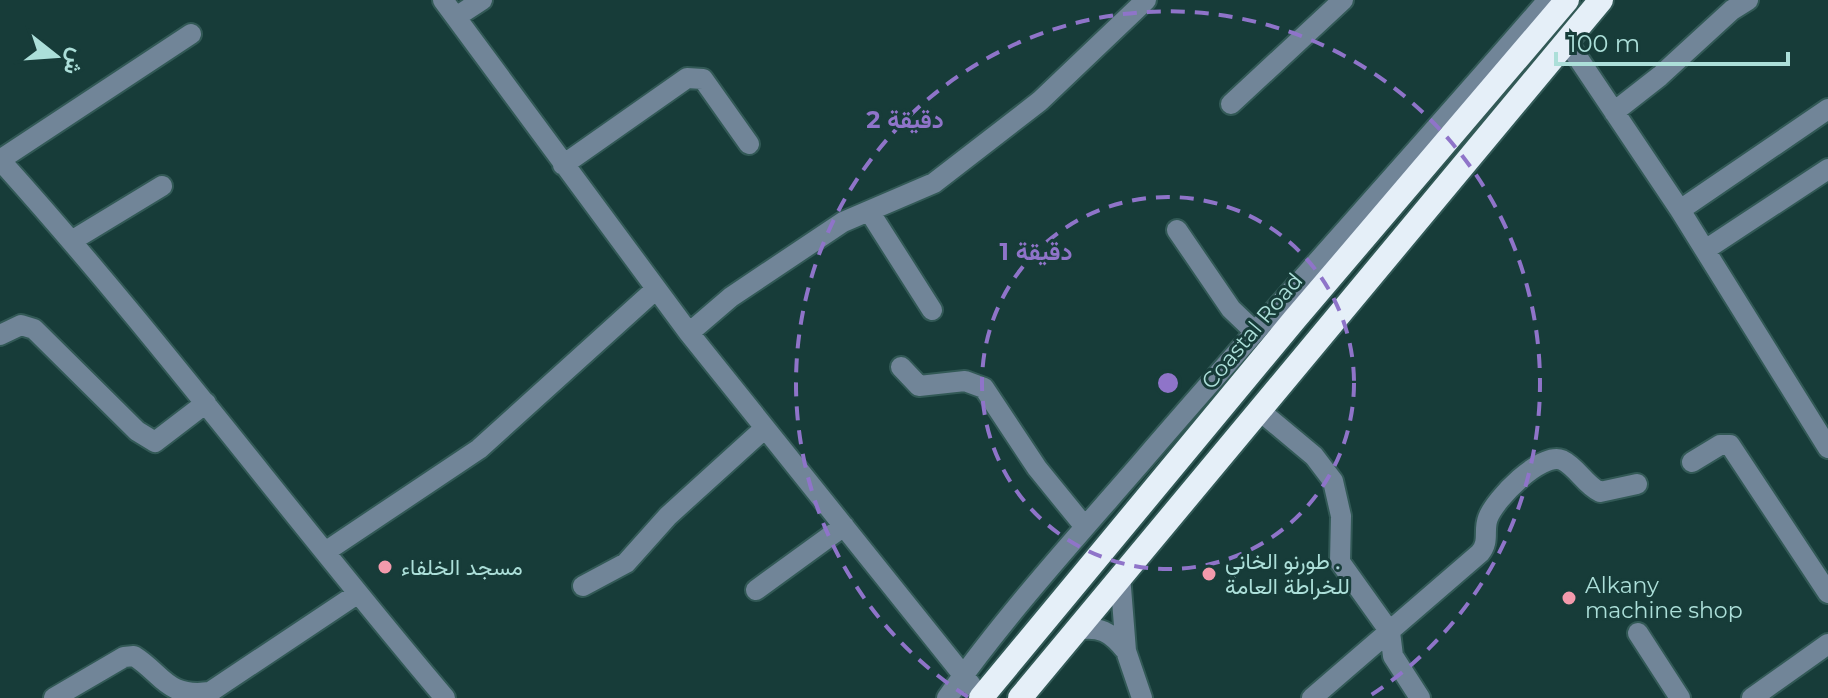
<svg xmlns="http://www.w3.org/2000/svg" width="1828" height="698" viewBox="0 0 1828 698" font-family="Montserrat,Vazirmatn,sans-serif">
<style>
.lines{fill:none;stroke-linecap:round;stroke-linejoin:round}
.minor-casing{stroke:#325956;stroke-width:24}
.highway-casing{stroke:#325956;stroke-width:28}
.minor{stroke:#718598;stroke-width:20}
.highway{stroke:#e5eff8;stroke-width:24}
.ring{fill:none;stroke:#8f74c9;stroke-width:4;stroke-dasharray:14 10}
.poi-dot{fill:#f39aac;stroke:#173c39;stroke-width:3}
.labels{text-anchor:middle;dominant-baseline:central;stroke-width:6;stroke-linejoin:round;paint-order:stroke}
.street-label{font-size:22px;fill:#acdfd9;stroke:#173c39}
.poi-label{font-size:22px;fill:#acdfd9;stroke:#173c39;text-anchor:start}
.centre{fill:#8f74c9;stroke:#173c39;stroke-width:4}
.ring-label{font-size:24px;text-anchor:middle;font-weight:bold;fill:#8f74c9;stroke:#173c39;stroke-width:6;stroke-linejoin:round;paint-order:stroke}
</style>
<rect width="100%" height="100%" fill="#173c39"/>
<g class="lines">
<g class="minor-casing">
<path id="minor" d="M443 0 689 333 971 685
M456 17 482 0
M1566 40 1680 210 1828 448
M1231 104 1343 0
M1614 112 1660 76 1732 10 1748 0
M0 160C156 333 294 520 445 698
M0 160 191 34
M563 165 687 78 703 79 749 144
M1680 210 1828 109
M869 211 932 310
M1177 230 1231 309 1254 331
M73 240 162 186
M1705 250 1828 169
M689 333 731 297 843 222 934 183 1040 101 1146 0
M0 335 21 325 34 329 137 431 155 442 206 403
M901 367 919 386 965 381 984 388 1037 468 1085 527
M1260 411 1314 456 1333 481 1341 516 1340 562 1390 632 1393 656 1420 698
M1692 462 1720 445H1730L1828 593
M325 552 479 449 656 289
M1120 575 1126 651 1142 698
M583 586 626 563 668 516 765 428
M756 590 844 526
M1075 630C1100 626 1110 631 1126 651
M1638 633 1680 698
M54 698 124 657 134 656C163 674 166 698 210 692L357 594
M947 698C1005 616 1074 540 1140 464 1274 308 1413 156 1548 0
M1312 698 1480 553C1490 541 1483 531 1488 518 1495 499 1541 452 1562 460 1577 467 1585 485 1600 492L1637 484
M1752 698 1828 644"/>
</g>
<g class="highway-casing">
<path id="highway" d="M981 698 1295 319 1567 0
M1020 698 1601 0"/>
</g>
<use href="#minor" class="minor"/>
<use href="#highway" class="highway"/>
</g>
<g class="ring">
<circle cx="1168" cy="383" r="186"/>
<path d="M968 697A372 372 0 1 1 1368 697"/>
</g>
<g class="poi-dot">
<circle cx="385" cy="567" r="8"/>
<circle cx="1209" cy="574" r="8"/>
<circle cx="1569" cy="598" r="8"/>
</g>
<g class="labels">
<g class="street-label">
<text transform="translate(1252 331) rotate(-50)">Coastal Road</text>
</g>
<g class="poi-label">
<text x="1225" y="561">طورنو الخاني .<tspan x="1225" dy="25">للخراطة العامة</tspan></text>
<text x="401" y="567">مسجد الخلفاء</text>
<text x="1585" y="585">Alkany<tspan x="1585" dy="25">machine shop</tspan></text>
</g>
</g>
<circle cx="1168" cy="383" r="12" class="centre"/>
<g class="ring-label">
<text x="905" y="128">2 دقيقة</text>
<text x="1036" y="260">1 دقيقة</text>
</g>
<g transform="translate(56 56) rotate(107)" stroke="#173c39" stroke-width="6" paint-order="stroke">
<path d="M0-6L14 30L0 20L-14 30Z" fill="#acdfd9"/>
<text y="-12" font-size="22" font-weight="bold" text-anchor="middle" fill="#acdfd9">ش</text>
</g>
<path d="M1556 52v12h232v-12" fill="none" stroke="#acdfd9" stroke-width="4"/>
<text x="1568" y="52" font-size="24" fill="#acdfd9" stroke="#173c39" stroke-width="6" paint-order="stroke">100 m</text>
</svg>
